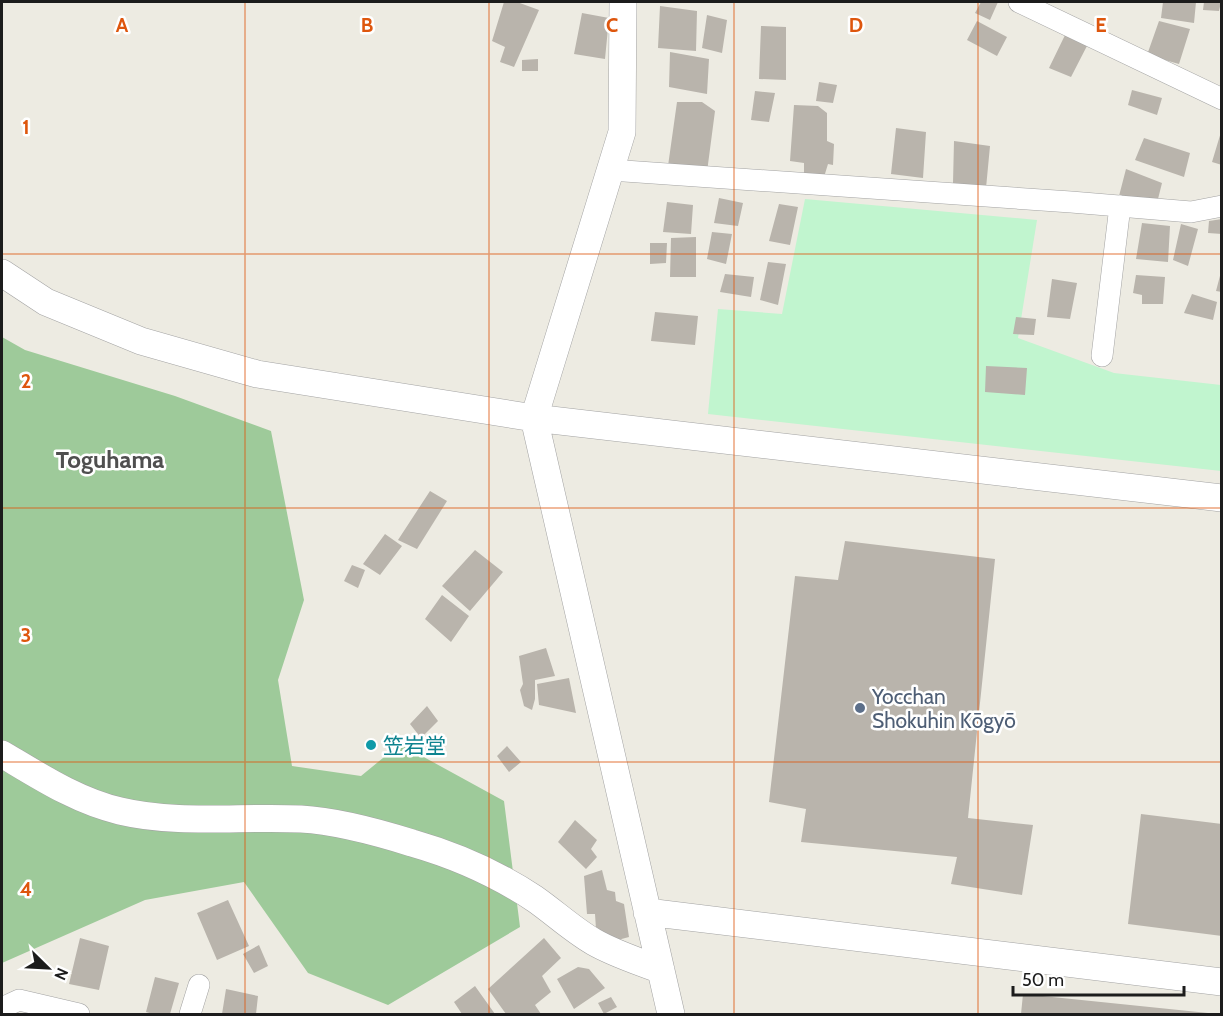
<svg xmlns="http://www.w3.org/2000/svg" width="1223" height="1016" viewBox="0 0 1223 1016" font-family="Cabin,'Noto Sans JP',sans-serif">
<style>
.forest{fill:#9eca9a}
.park{fill:#c1f5cf}
.building{fill:#b9b4ac}
.lines{fill:none;stroke-linecap:round;stroke-linejoin:round}
.minor-casing{stroke:#a3a3a3;stroke-width:22}
.tertiary-casing{stroke:#a3a3a3;stroke-width:28}
.minor{stroke:#fff;stroke-width:21}
.tertiary{stroke:#fff;stroke-width:27}
.grid{fill:none;stroke:#de560d;stroke-width:1.5;stroke-opacity:0.55}
.service-dot{fill:#5c6f8a;stroke:#fff;stroke-width:2}
.culture-dot{fill:#0f9aa8;stroke:#fff;stroke-width:2}
.labels{text-anchor:middle;dominant-baseline:central;stroke-width:5;stroke-linejoin:round;paint-order:stroke}
.service-label{font-size:21px;fill:#4e5e75;stroke:#fff;text-anchor:start}
.culture-label{font-size:21px;fill:#0d838f;stroke:#fff;text-anchor:start}
.quarter-label{font-size:24px;font-weight:bold;fill:#4f4f4f;stroke:#fff}
.grid-label{font-size:20px;text-anchor:middle;font-weight:bold;fill:#de560d;stroke:#fff;stroke-width:5;stroke-linejoin:round;paint-order:stroke}
</style>
<rect width="100%" height="100%" fill="#edebe2"/>
<path class="forest" d="M2 337 25 350 175 396 271 431 304 600 278 680 292 766 361 776 400 744 504 801 520 927 388 1005 308 973 244 882 145 900 2 963Z"/>
<path class="park" d="M805 199 1037 220 1018 338 1114 373 1221 385V471L708 414 718 309 782 314Z"/>
<path class="building" d="M504 2H517L539 10 514 67 500 62 505 47 492 41Z
M981 2H998L990 20 975 13Z
M1163 2H1196L1194 23 1161 18Z
M1204 2H1221L1219 11 1203 10Z
M660 6 697 11 696 51 658 48Z
M582 13 609 18 605 59 574 54Z
M707 15 727 20 722 53 702 48Z
M977 21 1007 37 997 56 967 40Z
M1159 21 1190 29 1179 64 1147 55Z
M761 26 786 27V80L759 79Z
M1067 31 1089 42 1071 77 1049 68Z
M670 52 709 59 707 94 669 87Z
M538 59V71H522V60Z
M819 82 837 85 833 103 816 101Z
M1132 90 1162 98 1157 115 1128 105Z
M755 91 775 93 769 122 751 120Z
M677 102H702L715 111 707 172 668 166Z
M794 105 818 106 827 113V141L834 144 833 165 828 164 824 177 804 175V163L790 161Z
M896 128 926 132 923 178 891 174Z
M1221 132H1222V165L1212 162Z
M1144 138 1190 153 1184 177 1135 160Z
M954 141 990 146 986 188 953 183Z
M1126 169 1162 183 1157 203 1119 196Z
M719 198 743 203 738 226 714 223Z
M667 202 693 205 691 234 663 232Z
M779 204 798 207 790 245 769 241Z
M1222 219V234L1208 233 1209 221Z
M1142 223 1170 226 1168 262 1136 259Z
M1181 224 1198 229 1188 266 1173 260Z
M712 232 732 234 726 264 707 259Z
M696 237V277H670L671 238Z
M650 243H667L666 263 650 264Z
M768 262 786 264 778 305 760 300Z
M1221 272H1222V292L1216 291Z
M725 274 754 277 751 297 720 292Z
M1136 275 1165 277 1163 304H1142V295L1133 293Z
M1052 279 1077 283 1070 319 1047 317Z
M1192 294 1217 302 1213 320 1184 313Z
M655 312 698 316 695 345 651 341Z
M1016 317 1036 319 1034 335 1013 334Z
M986 366 1027 368 1025 395 985 392Z
M430 491 447 501 417 549 398 540Z
M385 534 402 546 380 575 363 564Z
M845 541 995 559 968 818 1033 825 1022 895 951 884 957 857 801 842 806 809 769 802 795 576 838 580Z
M475 550 503 572 470 611 442 586Z
M352 565 365 570 358 588 344 581Z
M442 595 469 616 451 642 425 619Z
M546 648 555 676 535 680V699L532 710 524 706 520 690 523 684 519 656Z
M569 678 576 713 539 705 537 684Z
M427 706 438 721 421 738 410 724Z
M507 746 521 762 509 772 497 756Z
M1141 814 1222 824V936L1128 924Z
M575 820 597 840 591 849 597 857 586 869 558 842Z
M602 870 607 890 615 892 616 901 624 904 629 937 614 941 596 929 595 914H587L584 876Z
M228 900 249 946 217 960 197 913Z
M80 938 109 946 99 990 69 984Z
M544 938 561 958 542 976 551 992 535 1005 541 1014H506L488 989Z
M259 945 268 966 254 973 243 954Z
M578 967 589 969 605 988 574 1009 557 979Z
M155 977 179 983 170 1014H153L146 1012Z
M475 986 495 1014H462L454 1002Z
M226 989 258 996 256 1014H222Z
M1023 994 1208 1013V1014H1021Z
M611 997 617 1007 604 1014 598 1003Z"/>
<g class="lines">
<g class="minor-casing">
<path id="minor" d="M1019 2 1222 99
M610 170 1071 202 1191 212 1222 206
M1102 356 1120 206
M2 1014 4 1007 19 1000 79 1014
M190 1014 199 985"/>
</g>
<g class="tertiary-casing">
<path id="tertiary" d="M623 2 622 132 534 418 671 1014
M2 273 46 302 141 341 257 374 534 418 1222 498
M2 754C39 776 77 801 120 811 179 825 240 816 301 819 337 821 377 832 412 843 454 855 499 875 535 899 555 913 573 930 594 942 615 954 638 961 661 970
M647 912 1222 982"/>
</g>
<use href="#minor" class="minor"/>
<use href="#tertiary" class="tertiary"/>
</g>
<path class="grid" d="M245 2V1014M489 2V1014M734 2V1014M978 2V1014M2 254H1222M2 508H1222M2 762H1222"/>
<circle class="service-dot" cx="860" cy="708" r="6"/>
<circle class="culture-dot" cx="371" cy="745" r="6"/>
<g class="labels">
<g class="service-label">
<text x="872" y="696">Yocchan<tspan x="872" dy="24">Shokuhin Kōgyō</tspan></text>
</g>
<g class="culture-label">
<text x="383" y="745">笠岩堂</text>
</g>
<g class="quarter-label">
<text x="110" y="459">Toguhama</text>
</g>
</g>
<g class="grid-label">
<text x="122" y="32">A</text>
<text x="367" y="32">B</text>
<text x="612" y="32">C</text>
<text x="856" y="32">D</text>
<text x="1101" y="32">E</text>
<text x="26" y="134">1</text>
<text x="26" y="388">2</text>
<text x="26" y="642">3</text>
<text x="26" y="896">4</text>
</g>
<rect width="1223" height="1016" fill="none" stroke="#1c1c1c" stroke-width="6"/>
<g transform="translate(48 968) rotate(114)" stroke="#ffffff" stroke-width="4.5" paint-order="stroke">
<path d="M0-4.5L10 22L0 15L-10 22Z" fill="#1c1c1c"/>
<text y="-9" font-size="16" font-weight="bold" text-anchor="middle" fill="#1c1c1c">N</text>
</g>
<path d="M1013 986v9h171v-9" fill="none" stroke="#1c1c1c" stroke-width="3"/>
<text x="1022" y="986" font-size="18" fill="#1c1c1c" stroke="#ffffff" stroke-width="4.5" paint-order="stroke">50 m</text>
</svg>
